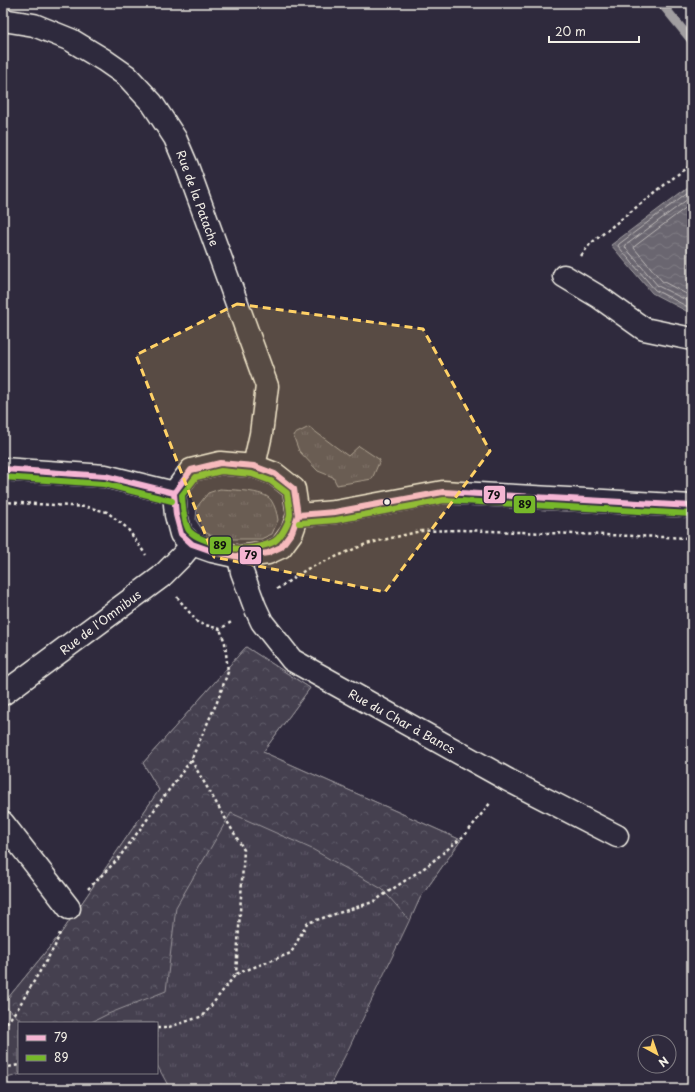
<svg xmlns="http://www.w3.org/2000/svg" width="695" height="1092" viewBox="0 0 695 1092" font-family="'Playpen Sans',sans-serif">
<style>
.grass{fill:url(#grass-tufts);stroke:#9c989c}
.forest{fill:url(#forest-crowns);stroke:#9c989c}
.water{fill:url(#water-waves);stroke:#a19ea0}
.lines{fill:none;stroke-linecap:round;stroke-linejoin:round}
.shore{stroke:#bdb9b8;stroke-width:1}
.stream{stroke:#a19ea0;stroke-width:9}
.minor-casing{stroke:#f4f1e8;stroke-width:25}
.major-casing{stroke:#f4f1e8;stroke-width:25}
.path{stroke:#f4f1e8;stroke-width:2.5;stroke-dasharray:3 3;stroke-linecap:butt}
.minor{stroke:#2f2a3d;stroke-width:22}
.major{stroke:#2f2a3d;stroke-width:22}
.bus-1-casing{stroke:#2f2a3d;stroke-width:9}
.bus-2-casing{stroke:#2f2a3d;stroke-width:9}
.bus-1{stroke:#f5b5d3;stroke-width:6}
.bus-2{stroke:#76b82a;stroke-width:6}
.marked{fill:#ffd166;fill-opacity:0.2;stroke:#ffd166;stroke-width:3;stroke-dasharray:8 5;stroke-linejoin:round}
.bus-dot{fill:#f4f1e8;stroke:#2f2a3d;stroke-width:1.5}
.labels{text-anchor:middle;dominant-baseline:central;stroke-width:3;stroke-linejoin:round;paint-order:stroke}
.street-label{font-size:12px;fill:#f4f1e8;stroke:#2f2a3d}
.line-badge{stroke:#2f2a3d;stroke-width:1.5}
.pale-badge-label{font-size:11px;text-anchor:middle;font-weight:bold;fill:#111}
</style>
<defs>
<pattern id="grass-tufts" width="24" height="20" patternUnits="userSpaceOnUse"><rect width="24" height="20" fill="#454050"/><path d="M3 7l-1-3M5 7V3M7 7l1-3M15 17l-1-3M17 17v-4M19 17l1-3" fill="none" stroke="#605c69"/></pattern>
<pattern id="forest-crowns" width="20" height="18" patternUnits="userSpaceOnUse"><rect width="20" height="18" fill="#454050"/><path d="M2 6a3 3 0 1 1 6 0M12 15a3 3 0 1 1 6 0" fill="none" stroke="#605c69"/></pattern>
<pattern id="water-waves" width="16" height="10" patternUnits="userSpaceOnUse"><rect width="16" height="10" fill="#6a6670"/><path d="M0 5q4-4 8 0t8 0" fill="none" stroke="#807c84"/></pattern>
</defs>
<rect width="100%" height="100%" fill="#2f2a3d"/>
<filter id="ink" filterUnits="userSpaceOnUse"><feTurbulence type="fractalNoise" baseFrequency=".025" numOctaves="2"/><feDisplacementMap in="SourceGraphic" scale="8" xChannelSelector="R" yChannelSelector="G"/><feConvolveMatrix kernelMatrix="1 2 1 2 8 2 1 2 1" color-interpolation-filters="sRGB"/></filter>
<g filter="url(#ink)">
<path class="grass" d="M309 427 348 456 359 446 380 460 372 479 337 485 333 477 318 471 299 451 293 435Z
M220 489C231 490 264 490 271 500 275 506 277 513 278 520L272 534 261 539H217L203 531 196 520 197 507 208 493Z
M246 647 310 688 263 752 461 840 420 898 348 1050 328 1089H170L157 1065V1023H19V1073H25L3 1079V1004L62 932 159 790 143 763Z"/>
<path class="forest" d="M246 647 310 688 263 752 461 840 420 898 410 921 382 889 312 849 231 813 176 907 166 991 108 1014 90 1023H24L3 1004 62 932 159 790 143 763Z"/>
<path class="water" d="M692 184V314L652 293 611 245Z"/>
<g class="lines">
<path class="shore" d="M692 189 619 244 618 246 655 290 692 309
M692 196 626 245 625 247 658 286 692 303
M692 203 635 246 634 248 662 281 692 297"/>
<path class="stream" d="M661 3 692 41"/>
<g class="minor-casing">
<path id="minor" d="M3 20 34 25 71 40 104 60 127 76 152 103 175 138 187 166 267 386 261 434 254 466
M564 276 599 297 644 329 692 339
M239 557 242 572 255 607 262 622 292 660 508 780 617 836
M3 694 161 577 182 556 192 544
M3 823 69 908"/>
</g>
<g class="major-casing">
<path id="major" d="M220 463 254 466 275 474 294 489 298 515 292 532 281 547 268 553 239 557 212 551 192 544 181 534 176 515 174 493 191 470Z
M3 469 105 476 174 493
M298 515 335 512 443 492 692 506"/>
</g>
<path class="path" d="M581 256 590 244 682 171 692 165
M3 502 87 507 107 512 127 528 146 555
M277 589 307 569 366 544 421 531 461 530 692 538
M177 597 198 623 220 629 233 621
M191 760 244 850 236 974
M88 889 118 859 191 760 217 702 228 672 225 643 220 629
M3 1028 18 1008 55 946 60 933
M157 1028H166L203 1016 236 974 291 953 307 923 373 902 427 866 465 835 491 802
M3 1068 19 1065"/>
<use href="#minor" class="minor"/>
<use href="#major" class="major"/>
<g class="bus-1-casing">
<path id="bus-1" d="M220 463 254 466 275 474 294 489 298 515 292 532 281 547 268 553 239 557 212 551 192 544 181 534 176 515 174 493 191 470Z
M3 469 105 476 174 493
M298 515 335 512 443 492 692 506"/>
</g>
<g class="bus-2-casing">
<path id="bus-2" d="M221 471 252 474 271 481 287 493C288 500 290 508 290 515 289 522 281 537 275 541 268 546 247 549 239 549 227 548 193 539 188 529 183 519 183 506 182 495L196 477Z
M3 477 104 484 172 501
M299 523 336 520 444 500 692 514"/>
</g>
<use href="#bus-1" class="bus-1"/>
<use href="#bus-2" class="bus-2"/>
</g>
</g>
<path class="marked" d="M237 304 423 329 490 451 385 592 214 557 136 355Z"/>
<circle class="bus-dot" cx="387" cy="502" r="3.5"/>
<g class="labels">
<g class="street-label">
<text transform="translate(198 198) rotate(70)">Rue de la Patache</text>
<text transform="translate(100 622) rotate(-37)">Rue de l'Omnibus</text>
<text transform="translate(402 721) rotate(29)">Rue du Char à Bancs</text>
</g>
</g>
<g class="line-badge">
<rect x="483" y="485" width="23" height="19" rx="4" fill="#f5b5d3"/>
<rect x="513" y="495" width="23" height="19" rx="4" fill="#76b82a"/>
<rect x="209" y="536" width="23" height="19" rx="4" fill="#76b82a"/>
<rect x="239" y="546" width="23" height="19" rx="4" fill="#f5b5d3"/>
</g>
<g class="pale-badge-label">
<text x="494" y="499">79</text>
<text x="525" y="508">89</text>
<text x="220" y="549">89</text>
<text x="251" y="559">79</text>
</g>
<rect width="695" height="1092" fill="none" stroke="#2f2a3d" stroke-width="16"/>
<rect x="8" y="8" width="679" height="1076" fill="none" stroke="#f4f1e8" stroke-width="1.5" filter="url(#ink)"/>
<rect x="18" y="1022" width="140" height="52" fill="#2f2a3d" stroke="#7e7a81"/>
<rect x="26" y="1035" width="20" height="6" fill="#f5b5d3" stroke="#7e7a81"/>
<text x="54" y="1042" font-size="12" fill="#f4f1e8">79</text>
<rect x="26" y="1055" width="20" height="6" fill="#76b82a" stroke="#7e7a81"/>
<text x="54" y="1062" font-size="12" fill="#f4f1e8">89</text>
<g transform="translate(657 1054) rotate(140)"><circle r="19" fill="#2f2a3d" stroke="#7e7a81"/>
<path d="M0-3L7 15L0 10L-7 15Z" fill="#ffd166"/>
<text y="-6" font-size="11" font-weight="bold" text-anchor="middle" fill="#f4f1e8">N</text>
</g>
<path d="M549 36v6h90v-6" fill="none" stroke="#f4f1e8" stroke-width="2"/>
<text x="555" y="36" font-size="12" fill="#f4f1e8" stroke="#2f2a3d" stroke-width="3" paint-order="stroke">20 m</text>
</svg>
